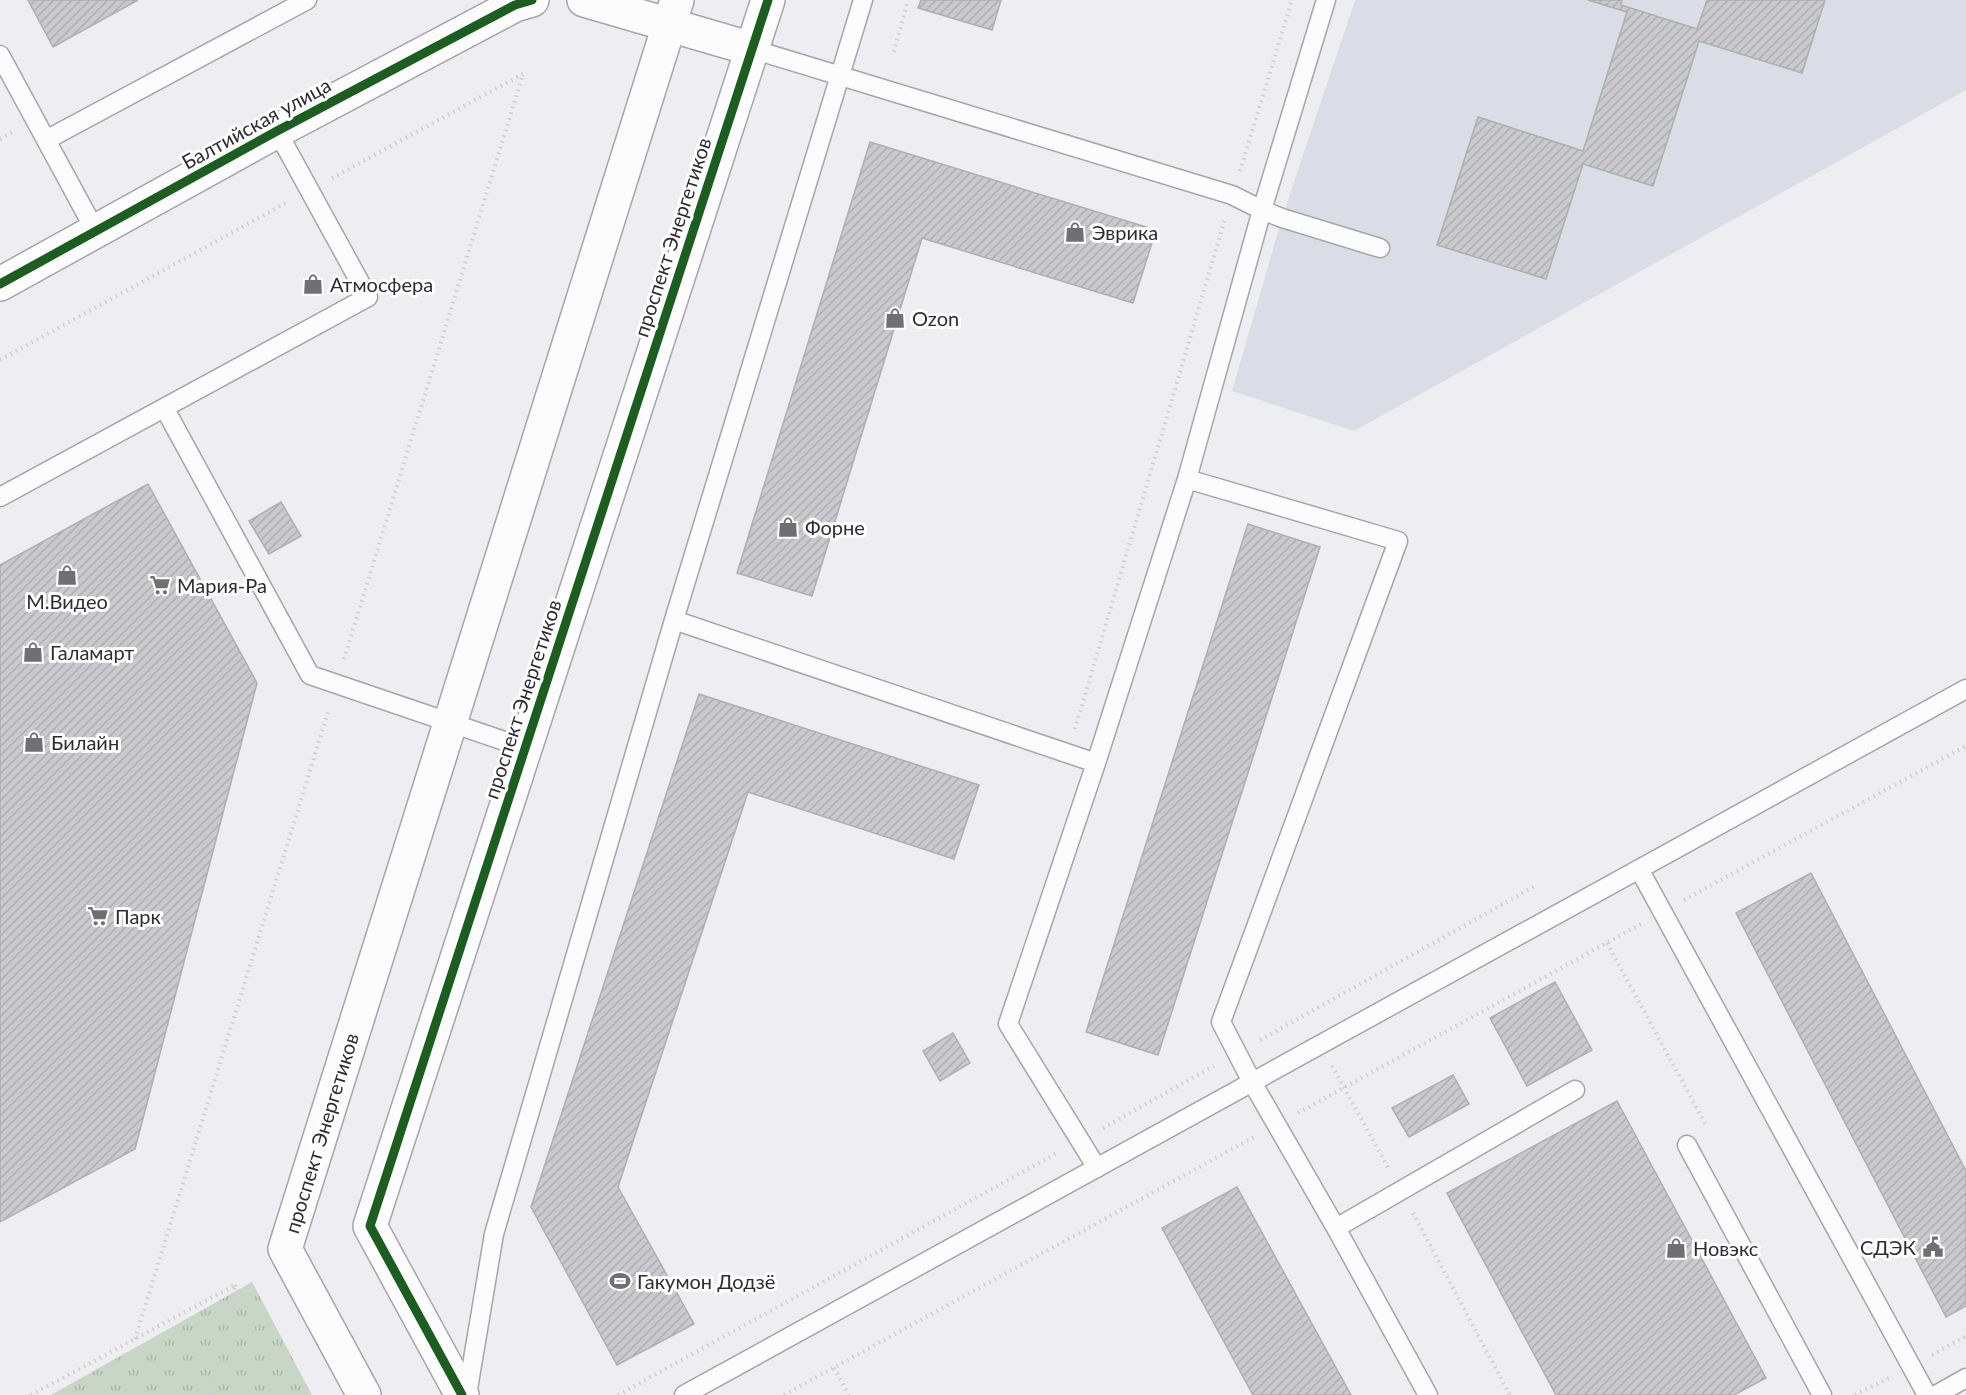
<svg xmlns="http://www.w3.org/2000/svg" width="1966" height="1395" viewBox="0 0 1966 1395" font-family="Lato,sans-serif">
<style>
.built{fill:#dbdde6}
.park{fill:url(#park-tufts)}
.building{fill:url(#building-hatch);stroke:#afafb2;stroke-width:1.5}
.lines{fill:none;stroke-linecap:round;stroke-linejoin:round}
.service-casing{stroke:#a6a6a9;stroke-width:21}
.minor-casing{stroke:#a6a6a9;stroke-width:36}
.path{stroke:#cececf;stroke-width:4;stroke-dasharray:1.5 4.5;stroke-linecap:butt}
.service{stroke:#fcfcfd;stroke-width:18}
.minor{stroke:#fcfcfd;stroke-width:33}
.cycleway-casing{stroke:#fff;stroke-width:13}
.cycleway{stroke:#1b5e20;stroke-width:9}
.labels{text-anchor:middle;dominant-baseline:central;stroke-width:6;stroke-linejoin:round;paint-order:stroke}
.street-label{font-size:20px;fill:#2d2d30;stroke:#fff}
.poi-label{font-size:20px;fill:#2d2d30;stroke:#fff;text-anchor:start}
</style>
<defs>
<pattern id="park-tufts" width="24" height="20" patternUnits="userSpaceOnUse" patternTransform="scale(1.5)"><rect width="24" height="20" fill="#c8d6c5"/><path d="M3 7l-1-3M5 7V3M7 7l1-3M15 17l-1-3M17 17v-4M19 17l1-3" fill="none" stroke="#acb8aa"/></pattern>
<pattern id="building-hatch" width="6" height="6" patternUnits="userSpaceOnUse" patternTransform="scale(1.5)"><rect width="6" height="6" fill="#cacace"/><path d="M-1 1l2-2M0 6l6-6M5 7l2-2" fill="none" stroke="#aeaeb1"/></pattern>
</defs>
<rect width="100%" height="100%" fill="#ededf2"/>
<path class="built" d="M1355 0H1966V90L1354 431 1232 391 1282 218Z"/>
<path class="park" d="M252 1282 312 1395H51Z"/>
<path class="building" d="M28 0H138L53 47Z
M921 0H1001L992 30 918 8Z
M1588 0H1622L1621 5 1697 29 1707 0H1825L1802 73 1699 41 1653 186 1583 164 1546 279 1437 245 1478 117 1583 151 1627 12Z
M870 142 1156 230 1133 303 922 238 812 596 737 573Z
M148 484 257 683 135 1149 0 1222V565Z
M281 502 301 536 269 554 249 521Z
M1248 524 1320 547 1158 1055 1086 1032Z
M699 694 979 785 954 859 748 792 618 1187 694 1324 617 1365 531 1207Z
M1811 873 1966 1171V1306L1946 1317 1736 913Z
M1555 982 1592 1050 1527 1086 1490 1018Z
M953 1033 970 1063 940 1081 923 1051Z
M1453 1075 1469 1104 1409 1137 1392 1108Z
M1617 1101 1766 1378 1734 1395H1556L1447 1193Z
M1237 1187 1351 1395H1253L1162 1228Z"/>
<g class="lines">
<g class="service-casing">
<path id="service" d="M1326 0 1262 210 1282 218 1380 248
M752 49 1232 195 1262 210 1187 479 1096 763 1008 1024 1097 1168
M0 55 96 232
M46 140 307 0
M165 409 310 675 525 748
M1187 479 1398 541 1221 1022 1252 1082 1336 1228 1428 1395
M0 497 368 297 277 131
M674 620 1096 763
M1639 869 1927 1395
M1687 1145 1822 1395
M1336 1228 1575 1090
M467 1395 494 1234 674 620 863 0
M684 1395 1966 689
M1936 1395 1966 1378"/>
</g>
<g class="minor-casing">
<path id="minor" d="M584 0 752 49
M0 284 277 131 515 5 532 0
M364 1395 285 1249 677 0
M462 1395 370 1226 768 0"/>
</g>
<path class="path" d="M894 52 908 0
M0 139 12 132
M1240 171 1292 0
M332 178 523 74
M0 360 286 203
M344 659 523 74
M1075 729 1225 219
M1684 900 1966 746
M1607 943 1706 1125
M1260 1040 1537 885
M1332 1066 1389 1169
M1298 1113 1641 924
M1103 1128 1214 1066
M1413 1213 1510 1395
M235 1285 293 1395
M135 1339 329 709
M1932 1355 1966 1336
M834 1368 849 1395
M31 1395 235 1285
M212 1395 235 1286
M618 1395 1057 1153
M784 1395 1254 1137
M1855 1395 1889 1378"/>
<use href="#service" class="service"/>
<use href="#minor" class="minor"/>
<g class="cycleway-casing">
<path id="cycleway" d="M0 284 277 131 515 5 532 0
M462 1395 370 1226 768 0"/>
</g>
<use href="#cycleway" class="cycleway"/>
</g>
<defs>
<g id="shop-bare" transform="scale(1.62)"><path d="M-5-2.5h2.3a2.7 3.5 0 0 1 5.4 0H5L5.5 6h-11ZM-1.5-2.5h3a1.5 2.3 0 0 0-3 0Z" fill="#707074" stroke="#fff" stroke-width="2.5" paint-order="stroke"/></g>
<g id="supermarket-bare" transform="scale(1.62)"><path d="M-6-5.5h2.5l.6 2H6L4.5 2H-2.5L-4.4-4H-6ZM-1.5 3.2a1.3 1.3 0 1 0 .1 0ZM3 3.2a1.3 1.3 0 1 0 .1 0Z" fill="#707074" stroke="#fff" stroke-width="2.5" paint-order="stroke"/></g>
<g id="civic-bare" transform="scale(1.62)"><path d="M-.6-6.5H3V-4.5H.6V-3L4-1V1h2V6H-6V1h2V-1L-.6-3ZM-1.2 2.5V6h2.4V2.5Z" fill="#707074" stroke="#fff" stroke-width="2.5" paint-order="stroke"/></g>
<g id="stadium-bare" transform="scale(1.62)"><path d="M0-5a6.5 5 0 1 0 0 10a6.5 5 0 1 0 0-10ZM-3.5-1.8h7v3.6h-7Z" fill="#707074" stroke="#fff" stroke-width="2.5" paint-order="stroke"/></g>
</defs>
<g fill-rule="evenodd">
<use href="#shop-bare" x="1075" y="232"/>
<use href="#shop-bare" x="313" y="284"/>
<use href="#shop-bare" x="895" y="318"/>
<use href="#shop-bare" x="788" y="527"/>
<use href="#shop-bare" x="67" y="575"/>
<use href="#supermarket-bare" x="160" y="585"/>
<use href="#shop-bare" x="33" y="652"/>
<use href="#shop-bare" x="34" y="742"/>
<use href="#supermarket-bare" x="98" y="916"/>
<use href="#civic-bare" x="1933" y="1247"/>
<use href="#shop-bare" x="1676" y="1248"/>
<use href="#stadium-bare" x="620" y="1281"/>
</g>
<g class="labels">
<g class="street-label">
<text transform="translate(256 123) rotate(-29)">Балтийская улица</text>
<text transform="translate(672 237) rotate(-72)">проспект Энергетиков</text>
<text transform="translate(522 699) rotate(-72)">проспект Энергетиков</text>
<text transform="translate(321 1133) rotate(-73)">проспект Энергетиков</text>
</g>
<g class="poi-label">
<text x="1092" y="232">Эврика</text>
<text x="330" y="284">Атмосфера</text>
<text x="912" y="318">Ozon</text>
<text x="805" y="527">Форне</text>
<text x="177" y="585">Мария-Ра</text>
<text x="67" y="601" text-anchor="middle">М.Видео</text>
<text x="50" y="652">Галамарт</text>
<text x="51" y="742">Билайн</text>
<text x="115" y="916">Парк</text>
<text x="1916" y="1247" text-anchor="end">СДЭК</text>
<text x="1693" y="1248">Новэкс</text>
<text x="637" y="1281">Гакумон Додзё</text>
</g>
</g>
</svg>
